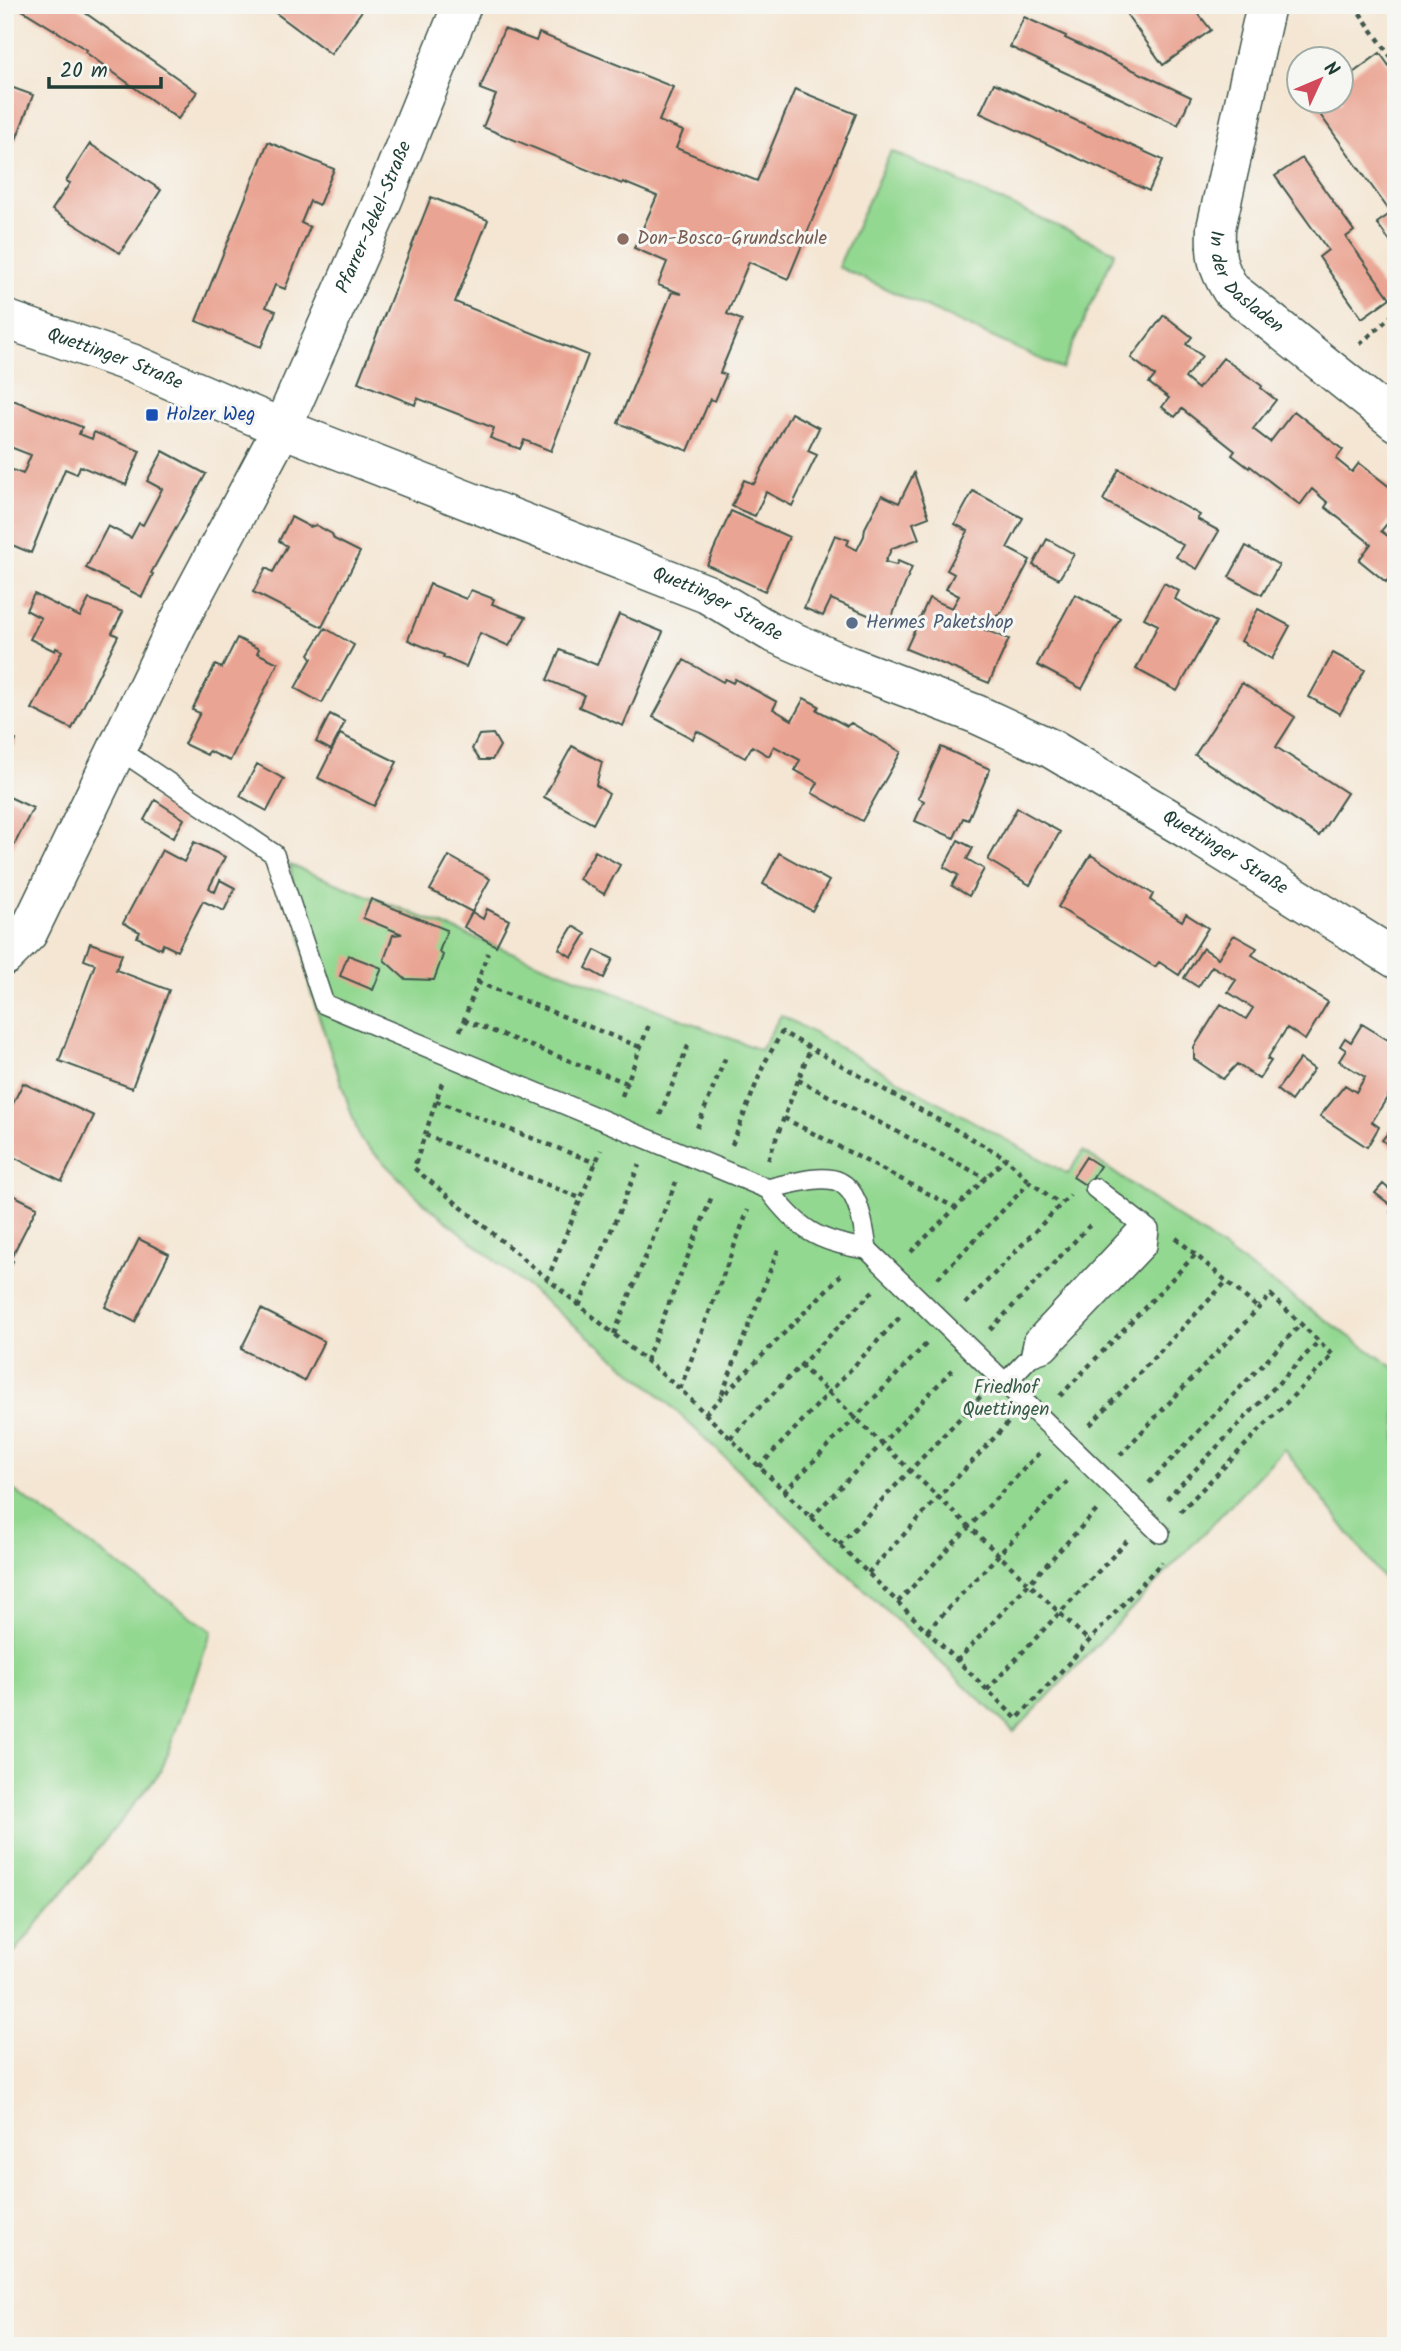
<svg xmlns="http://www.w3.org/2000/svg" width="1401" height="2351" viewBox="0 0 1401 2351" font-family="Kalam,sans-serif">
<style>
.green{fill:#93d891;stroke:#598a62;stroke-width:2}
.building{fill:#eaa493}
.lines{fill:none;stroke-linecap:round;stroke-linejoin:round}
.lane-casing{stroke:#3f564c;stroke-width:22}
.street-casing{stroke:#3f564c;stroke-width:41}
.secondary-casing{stroke:#3f564c;stroke-width:41}
.path{stroke:#3f564c;stroke-width:4.5;stroke-dasharray:5 5;stroke-linecap:butt}
.lane{stroke:#fff;stroke-width:19}
.street{stroke:#fff;stroke-width:38}
.secondary{stroke:#fff;stroke-width:38}
.education-dot{fill:#8d6e63;stroke:#f6f6f2;stroke-width:2.5}
.transit-dot{fill:#1a4fb4;stroke:#f6f6f2;stroke-width:2.5}
.service-dot{fill:#5c6f8a;stroke:#f6f6f2;stroke-width:2.5}
.labels{text-anchor:middle;dominant-baseline:central;stroke-width:6;stroke-linejoin:round;paint-order:stroke}
.street-label{font-size:19px;fill:#1f3d34;stroke:#f6f6f2}
.education-label{font-size:19px;fill:#785e54;stroke:#f6f6f2;text-anchor:start}
.transit-label{font-size:19px;fill:#164399;stroke:#f6f6f2;text-anchor:start}
.service-label{font-size:19px;fill:#4e5e75;stroke:#f6f6f2;text-anchor:start}
.park-label{font-size:19px;fill:#365c47;stroke:#f6f6f2}
</style>
<rect width="100%" height="100%" fill="#f6f6f2"/>
<filter id="ink" filterUnits="userSpaceOnUse"><feTurbulence type="fractalNoise" baseFrequency=".0143" numOctaves="2"/><feDisplacementMap in="SourceGraphic" scale="14" xChannelSelector="R" yChannelSelector="G"/><feConvolveMatrix kernelMatrix="1 2 1 2 8 2 1 2 1" color-interpolation-filters="sRGB"/></filter>
<filter id="wash" filterUnits="userSpaceOnUse"><feTurbulence type="fractalNoise" baseFrequency=".00686" numOctaves="4" result="noise"/><feDisplacementMap in="SourceGraphic" scale="28" xChannelSelector="R" yChannelSelector="G"/><feGaussianBlur stdDeviation="1.57" result="paint"/><feColorMatrix in="noise" values="0 0 0 0 0 0 0 0 0 0 0 0 0 0 0 0 0 1.4 0 .05"/><feComposite in="paint" operator="in"/></filter>
<g filter="url(#wash)">
<rect width="100%" height="100%" fill="#f4e6d3"/>
<path class="green" d="M891 151 1115 252 1062 369 838 267Z
M290 865 760 1050 781 1015 1068 1174 1083 1151 1396 1369V1595L1284 1449 1014 1732 653 1389 424 1203 360 1139 310 990Z
M5 1484 212 1631 161 1771 5 1964Z"/>
<g id="blocks">
<path class="building" d="M14 5H74L197 92 178 119 85 52 87 50Z
M265 5H366L331 54Z
M1120 5H1197L1194 8 1211 30 1163 65Z
M1024 17 1066 36 1065 38 1191 97 1178 125 1010 47Z
M504 29 536 41 539 33 673 87 659 121 683 131 676 148 757 181 795 89 856 114 788 279 749 262 727 314 742 320 720 373 726 375 715 401 710 399 688 451 618 423 672 292 682 294 658 285 667 262 634 248 657 196 623 182 622 184 483 127 496 95 480 89Z
M1380 53 1396 76V250L1377 223 1391 213 1311 102H1342V81Z
M994 83 1163 160 1149 191 980 113Z
M5 85 33 95 7 163H5Z
M268 142 334 169 319 205 310 201 301 223 310 227 285 289 275 285 266 307 276 311 261 347 196 321Z
M90 144 161 190 120 253 52 210 70 183 66 181Z
M1302 158 1354 231 1346 237 1390 298 1362 318 1319 257 1328 250 1275 176Z
M431 197 488 220 455 302 588 355 551 451 524 440 520 449 490 438 494 428 417 398 415 405 358 382Z
M1164 315 1192 337 1186 344 1202 356 1185 378 1198 389 1223 358 1262 386 1261 388 1276 400 1253 429 1270 442 1294 411 1343 450 1336 459 1352 472 1359 463 1396 492V513L1381 531 1396 542V570L1386 582 1359 560 1371 544 1325 507 1328 503 1312 489 1300 505 1250 466 1249 468 1232 455 1235 451 1182 409 1175 417 1162 407 1169 398 1149 383 1155 376 1131 358Z
M13 400 82 427 79 434 92 439 94 432 140 451 126 485 80 466 77 474 65 469 31 553 5 542V518L10 507 5 505V481L10 469 23 474 31 455 5 445V410L8 411Z
M791 413 819 428 808 451 817 455 792 506 766 492 755 516 740 510 732 506 744 480 754 484Z
M163 451 206 474 151 573 153 574 142 597 86 568 108 526 131 538 139 523 143 525 162 489 147 481Z
M1119 469 1200 515 1197 519 1219 531 1197 569 1176 557 1183 545 1103 500Z
M914 473 929 517 913 523 919 539 892 548 885 562 896 565 898 561 912 567 889 624 831 599 823 616 804 608 835 535 849 540 847 545 857 550 864 536 865 528 882 495 899 503Z
M973 491 1023 518 1007 548 1030 560 1002 612 988 622 985 630 1009 639 989 683 906 649 929 598 952 608 959 596 946 589 954 574 947 570 968 531 955 524Z
M731 511 789 537 765 591 707 565Z
M291 517 310 527 316 525 332 534 334 539 360 552 322 627 253 592 266 568 273 572 287 546 279 541Z
M1047 539 1074 554 1059 579 1033 565Z
M1246 546 1279 565 1262 595 1229 577Z
M1164 583 1179 591 1175 599 1216 622 1177 691 1136 669 1158 625 1144 618Z
M430 584 466 599 471 590 494 599 492 604 526 617 509 646 480 633 466 667 443 657 444 655 408 640Z
M34 594 80 617 89 599 123 612 112 633 118 636 72 729 32 709 62 651 56 648 55 651 30 639 41 618 26 610Z
M1075 594 1120 618 1082 689 1037 665Z
M1258 609 1290 626 1272 659 1241 641Z
M619 614 663 632 623 726 579 707 584 695 547 680 560 650 597 665Z
M325 628 354 645 322 703 295 688 312 658 309 654Z
M237 638 259 649 257 653 278 663 230 761 209 751 207 755 184 744 200 713 192 710 215 665 222 668Z
M1333 653 1365 670 1340 714 1309 697Z
M684 660 723 682 725 679 733 683 735 679 777 702 773 709 792 720 804 698 819 706 817 710 847 726 851 723 901 752 862 821 812 793 818 783 795 770 800 760 774 746 769 756 752 746 745 758 697 731 693 739 653 717Z
M1242 683 1295 717 1276 747 1347 793 1319 836 1195 755Z
M330 714 345 722 331 750 316 742Z
M340 734 397 762 374 806 318 778Z
M493 734 500 746 492 760H480L472 749 479 735Z
M5 736 16 740 10 756 5 754Z
M572 746 602 762 596 785 609 794 593 824 544 797Z
M941 747 990 769 968 820 963 818 954 838 915 821 924 801 918 798Z
M257 764 284 779 267 811 240 796Z
M5 795 33 808 5 863Z
M155 800 184 819 173 838 144 820Z
M1017 808 1060 832 1030 885 988 860Z
M958 840 973 848 967 859 984 869 969 896 952 886 958 875 944 867Z
M194 842 225 857 209 888 215 892 220 880 235 888 224 911 203 901 177 951 163 944 161 949 137 937 140 932 123 923 162 850 184 862Z
M595 851 620 865 604 894 579 879Z
M779 853 829 881 812 911 763 884Z
M1091 855 1153 894 1150 900 1182 921 1186 914 1208 928 1179 975 1159 962 1155 967 1058 907Z
M449 856 490 879 472 912 430 890Z
M371 899 447 930 439 952 443 955 434 980 405 979 384 960 393 935 402 934 363 918Z
M487 909 509 920 496 946 464 927 472 912 483 919Z
M573 926 586 934 572 957 559 949Z
M1234 935 1257 948 1252 955 1328 1002 1305 1040 1287 1028 1267 1059 1271 1061 1259 1079 1237 1064 1223 1079 1194 1059V1047L1221 1004 1246 1019 1253 1008 1228 992 1236 980 1212 966 1198 987 1184 978 1203 948 1218 958Z
M90 943 122 954 116 970 169 990 132 1088 59 1061 95 964 84 960Z
M595 950 613 959 604 978 586 968Z
M348 955 382 968 373 990 340 976Z
M1362 1024 1396 1045V1096L1390 1093 1372 1122 1379 1127 1367 1147 1320 1116 1345 1085 1356 1092 1365 1077 1339 1061 1346 1050 1340 1046 1345 1038 1351 1042Z
M1300 1059 1314 1069 1291 1101 1277 1090Z
M23 1083 94 1116 62 1181 5 1153V1129L8 1124 5 1120Z
M1396 1123V1151L1382 1140Z
M1086 1157 1100 1166 1087 1186 1073 1177Z
M1383 1184 1396 1195V1206L1390 1213 1392 1206 1375 1193Z
M5 1191 37 1207 10 1260 13 1261 5 1276Z
M139 1239 169 1254 135 1322 105 1307Z
M261 1309 324 1341 304 1381 241 1349Z"/>
</g>
</g>
<g filter="url(#ink)">
<use href="#blocks" fill-opacity="0" stroke="#3f564c" stroke-width="2"/>
<g class="lines">
<g class="lane-casing">
<path id="lane" d="M117 748 274 854 324 1004 768 1189C798 1229 817 1242 867 1249L1160 1533
M768 1189C839 1171 856 1169 867 1249
M1030 1357 1034 1339 1142 1224
M1004 1384 1030 1357 1047 1351 1147 1246 1149 1230 1095 1188"/>
</g>
<g class="street-casing">
<g id="street">
<path id="s1" d="M1266 5 1216 228C1215 255 1216 266 1231 290L1396 422"/>
<path id="s2" d="M5 956 28 933 177 625 282 428 382 202 462 5"/>
</g>
</g>
<g class="secondary-casing">
<g id="secondary">
<path id="s3" d="M5 319 131 363 282 428 707 594 771 632 842 663 976 714 1050 748 1192 832 1396 959"/>
</g>
</g>
<path class="path" d="M1354 5 1396 64
M1360 344 1396 312
M477 982 640 1047
M464 1020 627 1083
M460 1031 488 953
M798 1080 986 1178
M442 1083 414 1168 680 1389 1017 1719 1162 1562
M622 1096 650 1022
M436 1101 596 1163
M660 1115 690 1041
M784 1118 956 1208
M697 1128 727 1054
M425 1135 580 1198
M732 1145 764 1064 782 1032 1006 1158
M768 1160 810 1049
M1176 1238 1258 1308
M911 1252 1006 1158 1030 1182
M938 1278 1030 1182 1060 1204
M547 1280 601 1150
M965 1304 1070 1195
M579 1306 639 1165
M990 1330 1093 1222
M614 1334 676 1182
M646 1361 712 1196
M800 1365 1089 1641
M680 1389 748 1210
M722 1394 780 1245
M1060 1396 1195 1255
M705 1414 841 1275
M1090 1425 1227 1281
M730 1438 873 1291
M1120 1455 1271 1295 1333 1355 1180 1512
M759 1467 900 1317
M1149 1483 1301 1324
M784 1492 927 1343
M1167 1499 1319 1341
M811 1518 953 1369
M839 1545 981 1396
M868 1573 1008 1423
M898 1602 1039 1453
M927 1631 1068 1481
M957 1661 1098 1509
M987 1690 1127 1541"/>
<use href="#lane" class="lane"/>
<use href="#street" class="street"/>
<use href="#secondary" class="secondary"/>
</g>
</g>
<circle class="education-dot" cx="623" cy="239" r="7"/>
<rect class="transit-dot" x="145" y="408" width="14" height="14" rx="3.5"/>
<circle class="service-dot" cx="852" cy="623" r="7"/>
<g class="labels">
<g class="street-label">
<text stroke="none"><textPath href="#s2" startOffset="828">Pfarrer-Jekel-Straße</textPath></text>
<text stroke="none"><textPath href="#s1" startOffset="294">In der Dasladen</textPath></text>
<text stroke="none"><textPath href="#s3" startOffset="117">Quettinger Straße</textPath></text>
<text stroke="none"><textPath href="#s3" startOffset="768">Quettinger Straße</textPath></text>
<text stroke="none"><textPath href="#s3" startOffset="1335">Quettinger Straße</textPath></text>
</g>
<g class="education-label">
<text x="637" y="239">Don-Bosco-Grundschule</text>
</g>
<g class="transit-label">
<text x="166" y="415">Holzer Weg</text>
</g>
<g class="service-label">
<text x="866" y="623">Hermes Paketshop</text>
</g>
<g class="park-label">
<text x="1006" y="1388">Friedhof<tspan x="1006" dy="22">Quettingen</tspan></text>
</g>
</g>
<rect width="1401" height="2351" fill="none" stroke="#f6f6f2" stroke-width="28"/>
<g transform="translate(1320 80) rotate(46)"><circle r="33" fill="#f6f6f2" stroke="#a0aca6" stroke-width="2"/>
<path d="M0-5L12 26L0 18L-12 26Z" fill="#d1495b"/>
<text y="-10" font-size="19" font-weight="bold" text-anchor="middle" fill="#1f3d34">N</text>
</g>
<path d="M49 77v10h112v-10" fill="none" stroke="#1f3d34" stroke-width="3.5"/>
<text x="60" y="77" font-size="21" fill="#1f3d34" stroke="#f6f6f2" stroke-width="5" paint-order="stroke">20 m</text>
</svg>
